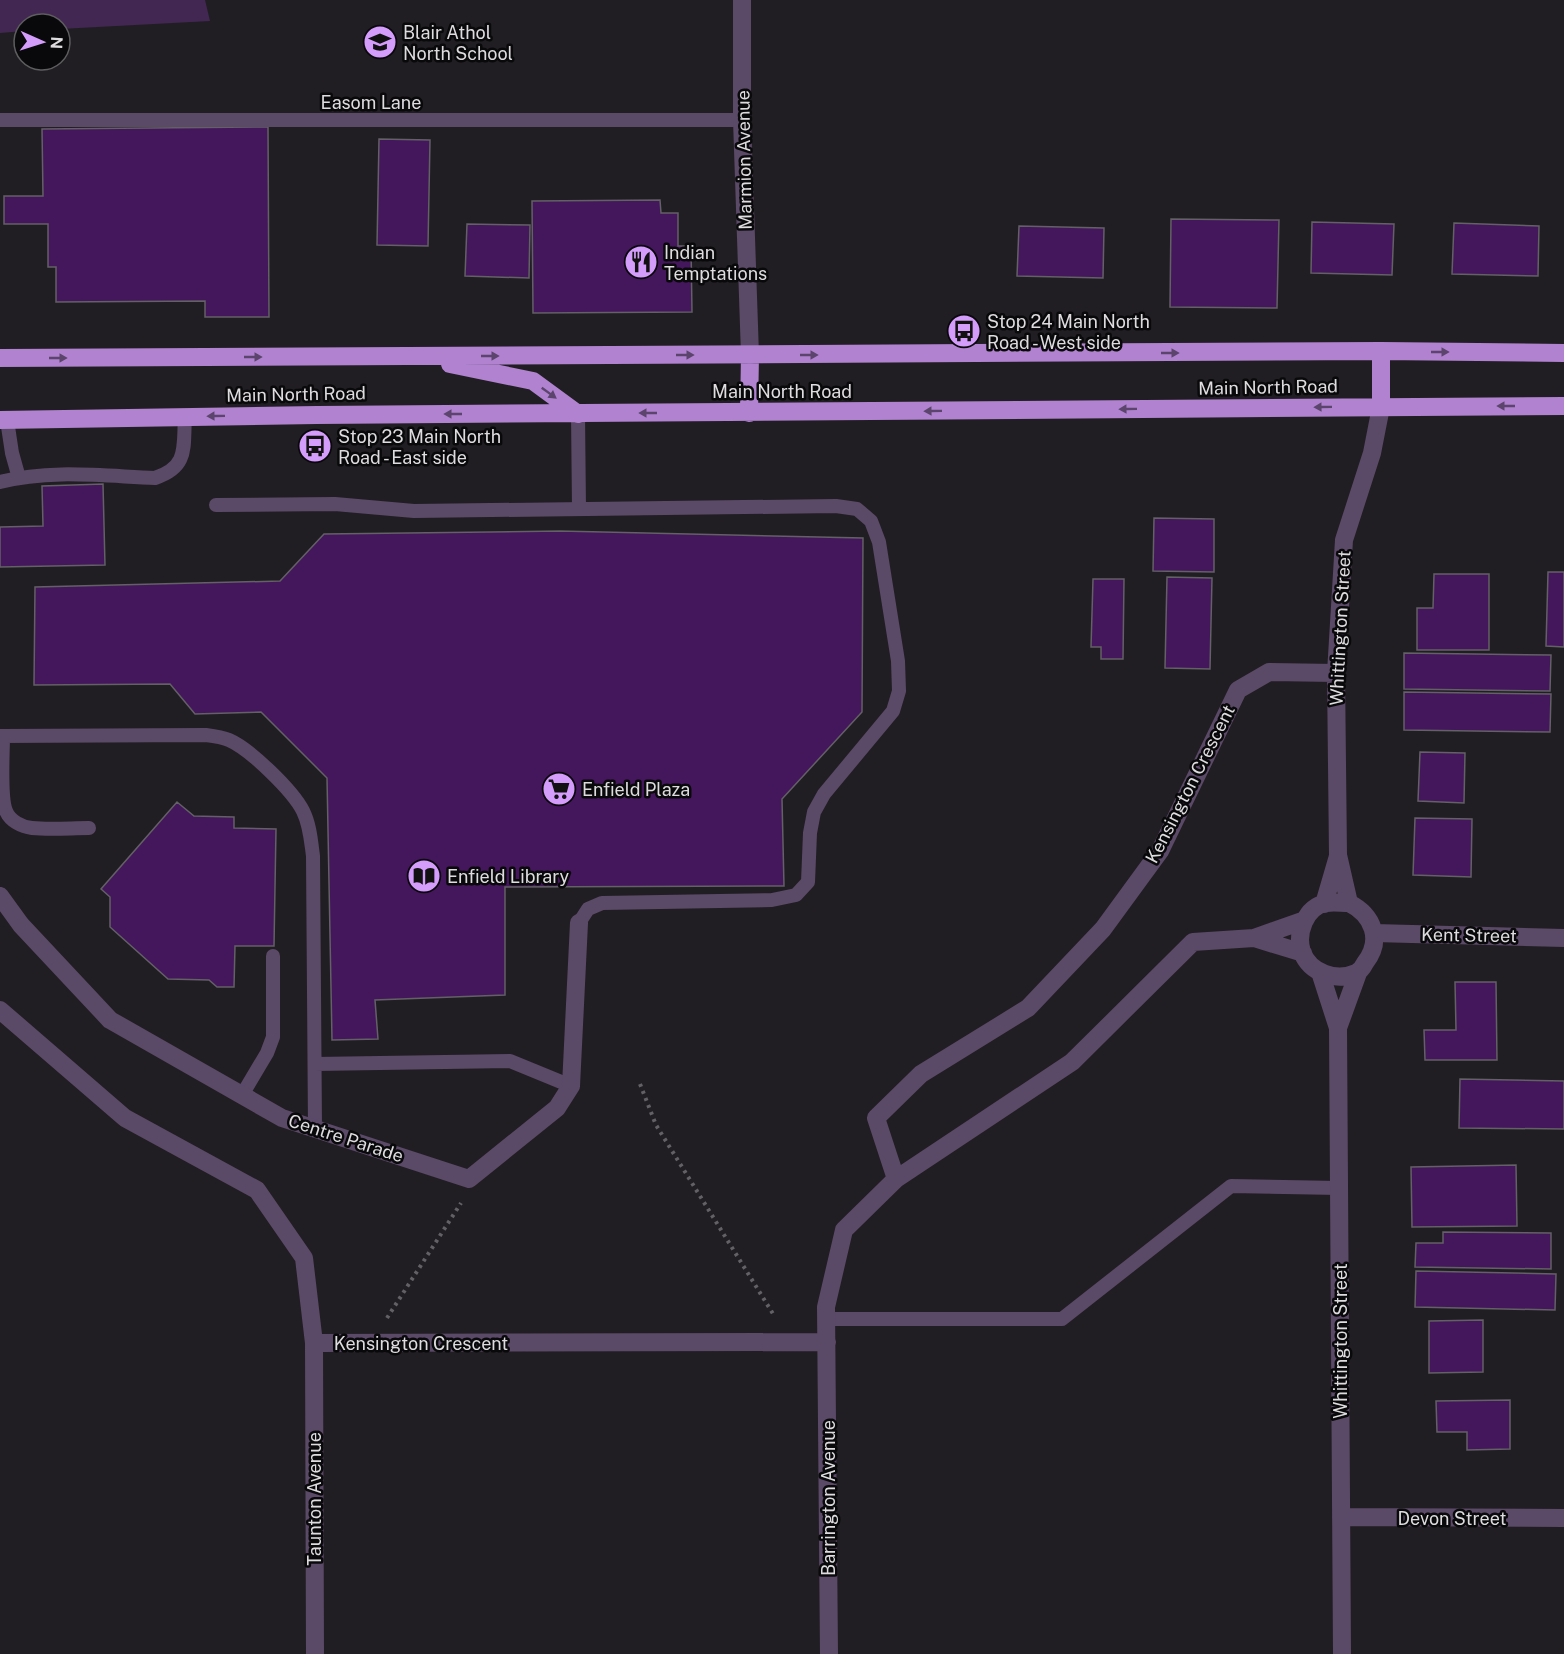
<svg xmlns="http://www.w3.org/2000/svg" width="1564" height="1654" viewBox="0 0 1564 1654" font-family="'Public Sans',sans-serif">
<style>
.green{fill:#422753}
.building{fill:#44175d;stroke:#636066;stroke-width:1.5}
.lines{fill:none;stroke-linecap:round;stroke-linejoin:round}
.path{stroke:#636165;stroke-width:4;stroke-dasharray:3 4.5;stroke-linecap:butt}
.lane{stroke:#5b4968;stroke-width:14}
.street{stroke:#5b4968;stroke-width:18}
.highway{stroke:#b082d0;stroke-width:18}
.oneway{fill:#5c456d}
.labels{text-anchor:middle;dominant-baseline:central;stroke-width:5;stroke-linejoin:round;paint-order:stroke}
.poi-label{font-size:18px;fill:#dedcdf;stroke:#09080a;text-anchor:start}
.street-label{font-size:18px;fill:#dedcdf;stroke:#09080a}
</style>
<rect width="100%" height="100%" fill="#201e22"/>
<path class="green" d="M0 0H205L210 21 60 29V24H24V31L0 33Z"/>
<path class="building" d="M268 127 269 317H205V301L56 302V267H48V224H4V196H43L42 129Z
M379 139 430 140 428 246 377 245Z
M660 200 661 213H678V246H691L692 312 533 313 532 201Z
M1171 219 1279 220 1277 308 1170 307Z
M1312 222 1394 224 1392 275 1311 273Z
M1454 223 1539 226 1538 276 1452 274Z
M467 224 530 225 529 278 465 276Z
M1019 226 1104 228 1103 278 1017 276Z
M103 484 105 565 0 567V527L43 526 42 486Z
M1154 518 1214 519V572L1153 571Z
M560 531 863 538 862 712 782 799 784 886 505 887V995L375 1000 378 1039 332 1040 327 778 261 712 195 714 170 684 34 685 35 587 280 581 324 534Z
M1548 572H1564V647L1546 646Z
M1434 574H1489V650H1417V608H1433Z
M1167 577 1212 578 1210 669 1165 668Z
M1093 579H1124L1123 659H1101V647H1091Z
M1404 653 1551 655 1550 691 1404 689Z
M1404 692 1551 694 1550 732 1404 730Z
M1420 752 1465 753 1464 803 1418 801Z
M177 802 194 816 234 817V828L276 829 274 946H235L234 987H217L209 980 168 979 110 927V897L101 889Z
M1415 818 1472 819 1471 877 1413 875Z
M1455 982H1496L1497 1060H1425L1424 1030H1456Z
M1460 1079 1564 1081V1129L1459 1128Z
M1516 1165 1517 1226 1412 1227 1411 1167Z
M1443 1232 1551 1233V1269L1415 1267 1416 1243H1443Z
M1416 1271 1556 1274 1555 1310 1415 1307Z
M1483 1320V1372L1429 1373V1321Z
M1510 1400V1449L1467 1450V1432H1437L1436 1401Z"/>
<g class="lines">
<path class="path" d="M640 1084 656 1125 775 1317
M387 1318 461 1203"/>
<path class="lane" d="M0 120H742
M578 414 579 509
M7 420 12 453 19 478
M0 482C50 469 104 476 155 478 189 467 183 447 185 417
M216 505 335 504 414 511 836 506 857 509 871 521 879 542 898 661 899 691 893 711 824 794 814 812 810 833 808 882 796 895 772 900 602 903 588 909 579 923
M0 736 206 735C214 736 222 737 229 740 250 749 293 791 303 811 310 825 311 841 313 856L315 1128
M3 736C3 752 0 798 6 811 10 821 22 827 32 828 51 830 71 828 89 828
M315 1064 510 1061 571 1086
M242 1095 267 1053 273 1037V956
M826 1319H1062L1231 1186 1339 1188"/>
<path class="street" d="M742 0V120L750 355
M0 896 21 925 110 1020 282 1118 469 1179 557 1108 571 1086 579 923
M1349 903 1338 855 1336 673 1344 540 1372 453 1381 407
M1349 903C1373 915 1383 940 1365 963 1363 967 1360 971 1356 973 1336 982 1310 973 1302 952 1296 934 1305 907 1326 903 1333 902 1341 903 1349 903Z
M1324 904 1338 856
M1374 933 1564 938
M1254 938 1303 953
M1320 972 1338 1028 1342 1654
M0 1010 125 1118 257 1190 304 1258 314 1343 315 1654
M1338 1028 1358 973
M896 1179 876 1118 921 1074 1028 1008 1103 929 1160 851 1238 690 1269 672 1336 673
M314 1343 827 1342
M1341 1517 1564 1518
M829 1654 826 1307 844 1230 896 1179 1072 1062 1193 942 1254 938 1305 920"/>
<path class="highway" d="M0 358 1381 351 1564 353
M450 364 533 381 578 414
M1381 407V351
M749 413 750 355
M0 420 317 415 1564 406"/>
</g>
<defs><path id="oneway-solid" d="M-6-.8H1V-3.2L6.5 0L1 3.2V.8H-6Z" transform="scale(1.5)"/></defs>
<g class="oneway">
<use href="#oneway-solid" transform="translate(1440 352)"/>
<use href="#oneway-solid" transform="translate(1170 353)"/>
<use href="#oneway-solid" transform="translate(685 355)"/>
<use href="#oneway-solid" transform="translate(809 355)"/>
<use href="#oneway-solid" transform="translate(490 356)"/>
<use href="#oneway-solid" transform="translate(253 357)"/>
<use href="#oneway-solid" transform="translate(58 358)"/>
<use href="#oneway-solid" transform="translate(549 393) rotate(36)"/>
<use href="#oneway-solid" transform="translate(1506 406) rotate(180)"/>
<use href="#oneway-solid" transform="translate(1323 407) rotate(179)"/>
<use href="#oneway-solid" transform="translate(1128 409) rotate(179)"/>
<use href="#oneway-solid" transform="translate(933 411) rotate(179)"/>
<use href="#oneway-solid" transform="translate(648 413) rotate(180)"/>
<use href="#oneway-solid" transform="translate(453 414) rotate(180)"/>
<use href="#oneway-solid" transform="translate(216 416) rotate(179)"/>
</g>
<defs>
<g id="school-disc" transform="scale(1.725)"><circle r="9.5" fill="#d49cfb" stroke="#09080a"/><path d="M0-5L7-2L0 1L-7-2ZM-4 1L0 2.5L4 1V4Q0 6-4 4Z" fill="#111"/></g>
<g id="restaurant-disc" transform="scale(1.725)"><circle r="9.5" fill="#d49cfb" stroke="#09080a"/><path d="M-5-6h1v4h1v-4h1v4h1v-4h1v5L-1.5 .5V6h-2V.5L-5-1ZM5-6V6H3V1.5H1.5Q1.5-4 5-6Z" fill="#111"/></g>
<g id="bus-disc" transform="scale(1.725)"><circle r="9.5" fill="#d49cfb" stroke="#09080a"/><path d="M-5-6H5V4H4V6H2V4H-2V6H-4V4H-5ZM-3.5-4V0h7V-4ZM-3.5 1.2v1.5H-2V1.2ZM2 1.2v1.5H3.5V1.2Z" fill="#111"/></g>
<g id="supermarket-disc" transform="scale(1.725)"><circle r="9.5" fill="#d49cfb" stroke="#09080a"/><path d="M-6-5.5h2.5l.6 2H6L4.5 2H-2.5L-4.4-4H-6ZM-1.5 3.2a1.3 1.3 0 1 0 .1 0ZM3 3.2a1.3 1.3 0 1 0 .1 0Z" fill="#111"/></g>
<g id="library-disc" transform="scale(1.725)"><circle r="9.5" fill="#d49cfb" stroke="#09080a"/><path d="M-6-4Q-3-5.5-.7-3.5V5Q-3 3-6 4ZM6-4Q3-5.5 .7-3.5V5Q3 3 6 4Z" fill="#111"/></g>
</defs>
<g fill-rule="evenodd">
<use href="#school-disc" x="380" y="42"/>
<use href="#restaurant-disc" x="641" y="262"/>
<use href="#bus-disc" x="964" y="331"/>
<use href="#bus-disc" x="315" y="446"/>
<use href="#supermarket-disc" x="559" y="789"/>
<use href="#library-disc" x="424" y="876"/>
</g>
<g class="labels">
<g class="poi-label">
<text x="403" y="32">Blair Athol<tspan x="403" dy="21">North School</tspan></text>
<text x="664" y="252">Indian<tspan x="664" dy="21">Temptations</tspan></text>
<text x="987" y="321">Stop 24 Main North<tspan x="987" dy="21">Road - West side</tspan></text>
<text x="338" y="436">Stop 23 Main North<tspan x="338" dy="21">Road - East side</tspan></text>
<text x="582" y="789">Enfield Plaza</text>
<text x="447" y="876">Enfield Library</text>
</g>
<g class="street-label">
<text x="371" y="102">Easom Lane</text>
<text transform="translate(744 160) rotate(-91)">Marmion Avenue</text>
<text transform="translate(1268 387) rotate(-1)">Main North Road</text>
<text x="782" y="391">Main North Road</text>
<text transform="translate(296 394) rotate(-1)">Main North Road</text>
<text transform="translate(1340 628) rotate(-87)">Whittington Street</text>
<text transform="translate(1190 784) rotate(-63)">Kensington Crescent</text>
<text transform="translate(1469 935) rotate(1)">Kent Street</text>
<text transform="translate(346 1138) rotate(18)">Centre Parade</text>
<text transform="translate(1340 1341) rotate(-90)">Whittington Street</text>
<text x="421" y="1343">Kensington Crescent</text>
<text transform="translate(828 1498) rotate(-90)">Barrington Avenue</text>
<text transform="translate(314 1499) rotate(-90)">Taunton Avenue</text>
<text x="1452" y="1518">Devon Street</text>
</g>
</g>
<g transform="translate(42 42) rotate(93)"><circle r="28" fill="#09080a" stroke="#5e5d5f" stroke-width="1.5"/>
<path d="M0-4.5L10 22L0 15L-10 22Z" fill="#d49cfb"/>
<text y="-9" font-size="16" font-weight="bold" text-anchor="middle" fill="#dedcdf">N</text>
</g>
</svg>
